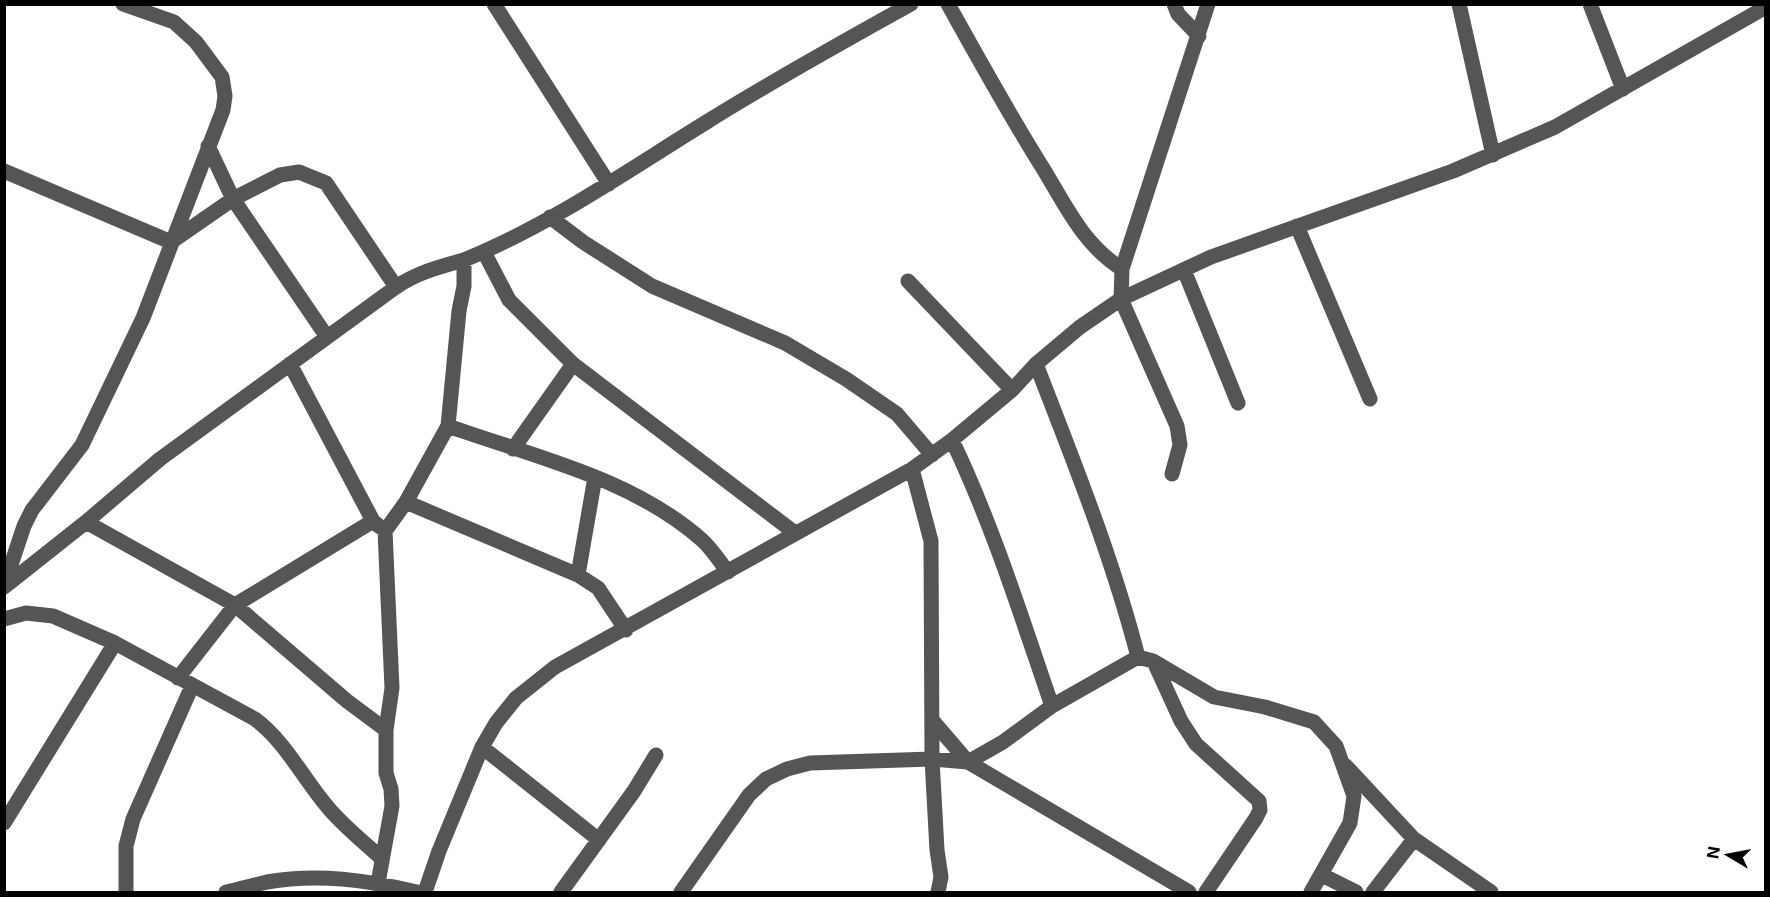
<svg xmlns="http://www.w3.org/2000/svg" width="1770" height="897" viewBox="0 0 1770 897" font-family="Inter,sans-serif">
<style>
.lines{fill:none;stroke-linecap:round;stroke-linejoin:round}
.minor{stroke:#555;stroke-width:15}
</style>
<rect width="100%" height="100%" fill="#fff"/>
<g class="lines">
<path class="minor" d="M494 4 609 184
M948 4C979 60 1010 116 1044 170 1067 208 1084 245 1122 269
M1174 4 1178 14 1199 36
M1459 4 1493 155
M1590 4 1623 89
M208 146 233 199 327 337
M4 171 171 242 233 199 280 175 299 172 326 183 396 287
M550 217 583 242 652 286 785 343 846 379 897 414 932 455
M1297 226 1370 399
M484 252 509 300 573 364 795 533
M1184 270 1238 403
M908 281 1012 390
M290 364 373 521 380 527
M448 426C535 457 632 478 702 540 712 549 720 562 728 572
M952 440C993 526 1021 616 1052 706
M513 449 573 364
M912 469 931 541 932 759 937 850 941 877 938 892
M1172 474 1180 445 1177 426 1121 299 1122 269 1208 4
M406 502 578 575 598 588 626 630
M86 522 235 605 347 701 386 730
M578 575 595 477
M4 586 24 526 32 510 82 445 143 318 223 110 225 96 222 77 196 42 174 22 123 4
M4 587 86 522 160 459 396 287C418 272 440 267 464 260
M4 619 26 613 53 616 115 643 255 719C288 744 304 781 331 811 347 829 365 843 382 859
M1138 657 1153 661 1214 697 1265 707 1314 722 1336 746 1354 796 1350 823 1311 892
M1154 662 1181 721 1196 744 1259 801 1260 810 1256 818 1206 892
M178 678 235 605 373 521
M932 720 968 762 1189 892
M482 747 599 840
M1345 765 1414 839 1491 892
M4 823 115 643
M1322 875 1356 892
M378 883 392 806 391 789 386 773V730L392 688 385 531 406 502 448 426 459 311 464 286V260C550 225 627 171 705 123 772 81 841 43 911 4
M126 892V846L133 819 192 686
M226 892C240 889 254 885 267 882 318 873 367 880 417 892
M425 892 439 851 482 747 496 723 516 698 555 667 912 469 952 440 1012 390 1036 364 1080 327 1121 299 1211 257 1453 171 1555 127 1766 7
M561 892 634 791 656 755
M681 892 749 795 766 779 787 769 810 763 932 759 968 762 1003 742 1052 706 1138 657C1112 556 1073 460 1036 364
M1373 892 1414 839"/>
</g>
<rect width="1770" height="897" fill="none" stroke="#000000" stroke-width="12"/>
<g transform="translate(1728 855) rotate(280)" stroke="#ffffff" stroke-width="4.5" paint-order="stroke">
<path d="M0-4.5L10 22L0 15L-10 22Z" fill="#000000"/>
<text y="-9" font-size="16" font-weight="bold" text-anchor="middle" fill="#000000">N</text>
</g>
</svg>
